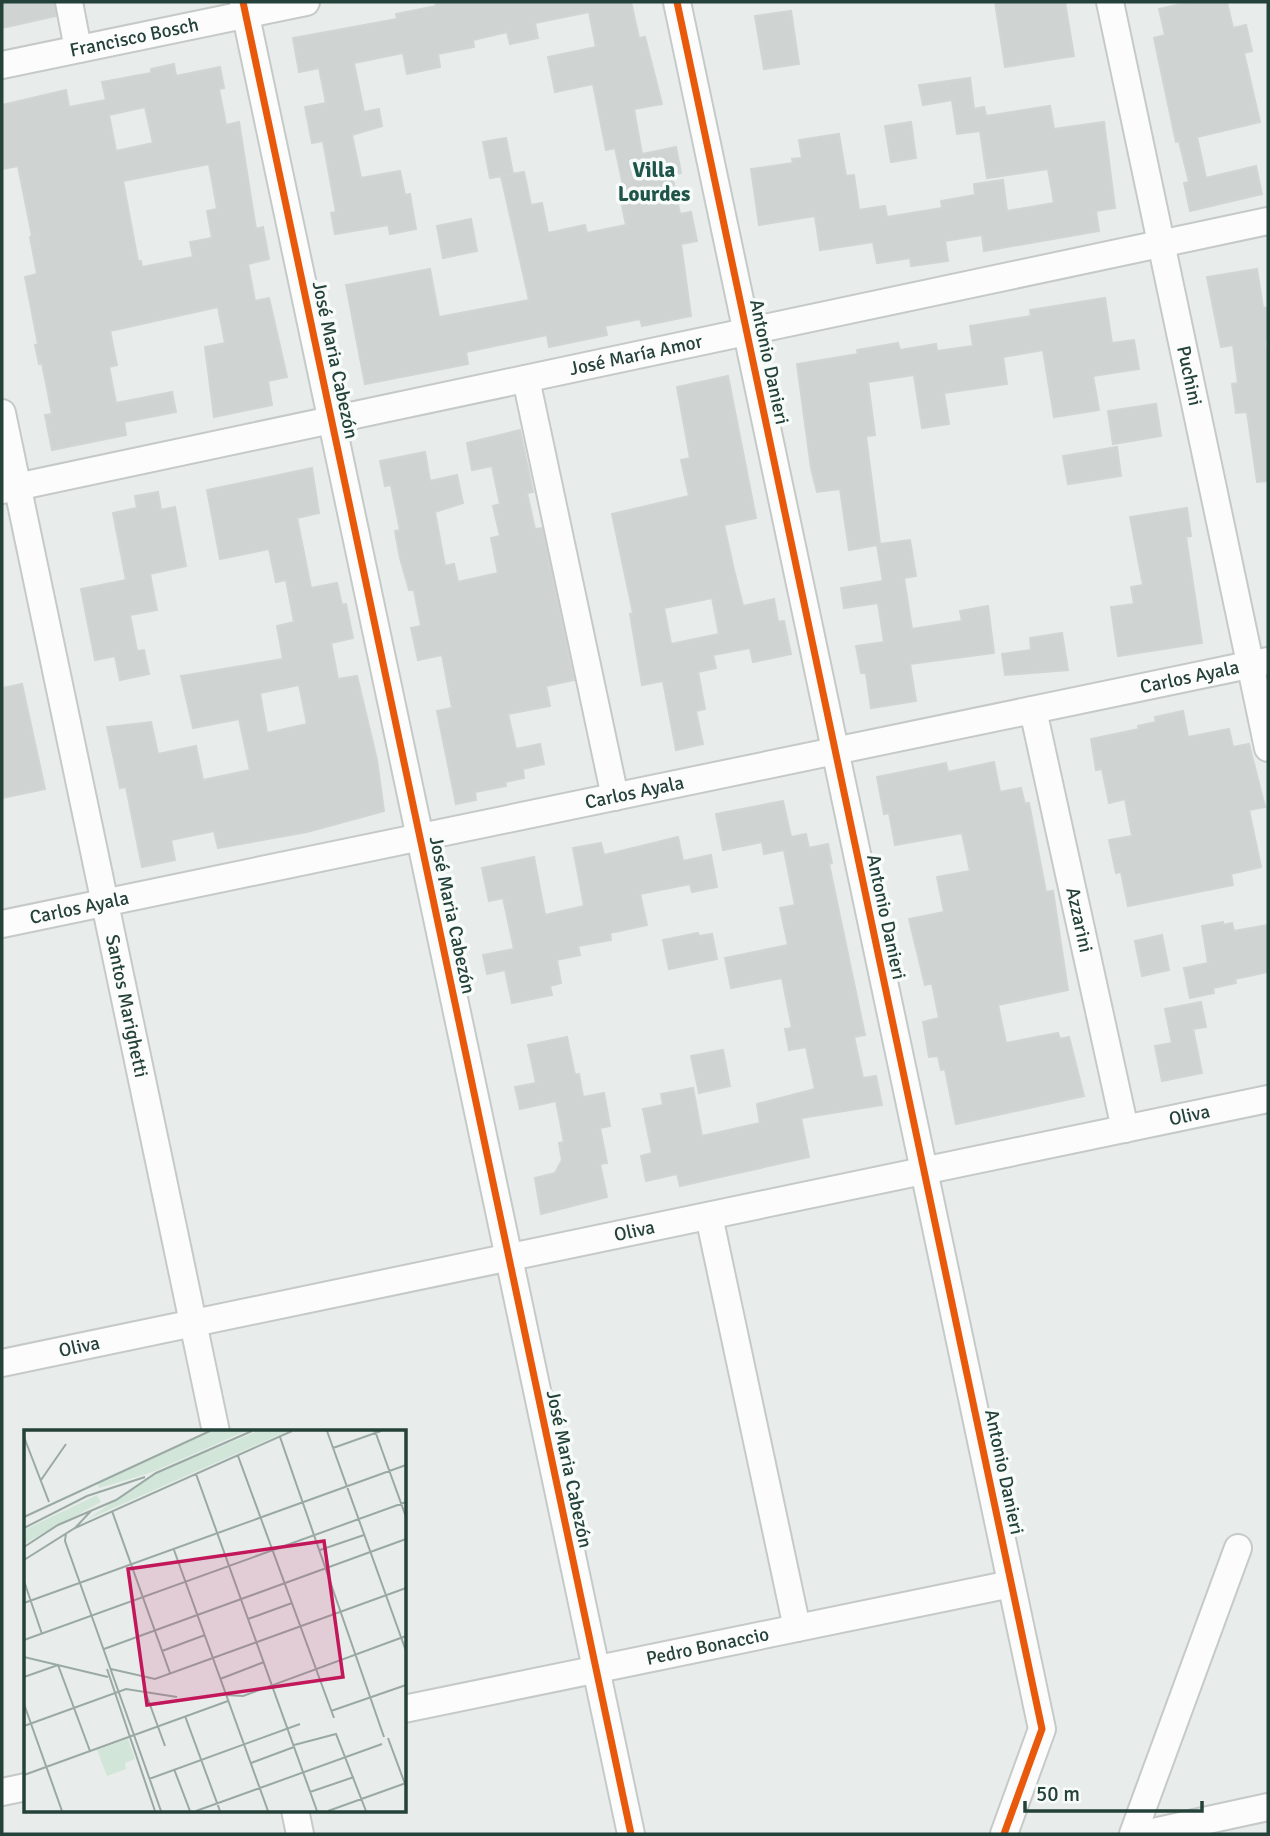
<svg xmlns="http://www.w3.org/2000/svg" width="1270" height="1836" viewBox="0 0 1270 1836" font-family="Signika,sans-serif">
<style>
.building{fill:#cfd4d2;stroke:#d1d6d4;stroke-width:2;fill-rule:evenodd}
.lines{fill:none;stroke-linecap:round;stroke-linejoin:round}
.minor-casing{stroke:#c5cac8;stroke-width:30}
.minor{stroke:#fcfcfc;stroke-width:26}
.cycleway-casing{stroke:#f7fbf9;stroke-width:11}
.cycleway{stroke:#e8590c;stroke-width:7}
.labels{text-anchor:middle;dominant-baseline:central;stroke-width:7;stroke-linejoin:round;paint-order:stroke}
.street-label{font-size:19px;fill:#24423a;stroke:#f7fbf9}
.neighbourhood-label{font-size:21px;font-weight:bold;fill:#1f5548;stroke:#f7fbf9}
.inset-road{fill:none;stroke:#9aa9a4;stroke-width:2}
.view{fill:#c2185b;fill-opacity:0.15;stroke:#c2185b;stroke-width:3.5}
.inset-edge{fill:none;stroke:#24423a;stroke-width:3.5}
</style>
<rect width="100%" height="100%" fill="#e8edeb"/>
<path class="building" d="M2 2H54L56 16 2 28Z
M435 2H631L639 38 645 37 662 104 634 109 642 154 676 147 681 173 672 175 680 214 691 212 697 241 681 244 691 316 642 326 640 319 605 326 607 335 549 347 547 335 466 352 468 364 365 384 346 285 430 269 439 317 529 300 501 176 524 172 531 205 542 203 548 233 585 225 587 233 626 225 618 186 623 185 615 148 606 150 593 84 555 92 548 57 596 47 589 12 535 23 538 38 510 44 507 32 473 40 474 47 438 54 440 67 407 74 403 53 354 63 364 112 379 109 382 126 352 135 361 178 400 171 405 195 410 194 416 229 390 234 388 225 335 234 331 213 336 212 323 141 312 143 305 107 326 103 319 68 299 72 293 38 397 19 396 14 436 6Z
M995 2H1065L1074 56 1005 67Z
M1190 2H1227L1233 28 1246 25 1252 51 1244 53 1260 122 1197 137 1206 178 1256 166 1262 194 1190 211 1184 183 1189 182 1179 141 1176 142 1154 38 1165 35 1159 9Z
M791 11 799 64 764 69 755 16Z
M174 64 176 76 220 67 224 88 219 89 226 125 239 122 256 229 263 227 269 259 248 264 255 301 269 298 287 377 268 381 272 405 214 417 205 347 225 343 218 307 110 331 117 365 109 367 116 403 172 392 176 412 124 422 126 435 52 450 45 415 52 414 42 363 39 364 35 345 38 344 25 277 37 274 30 237 32 236 18 166 2 169V105L66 90 69 107 106 100 102 82 151 73V69ZM145 107 153 143 116 151 109 115ZM209 164 217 209 207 211 212 238 190 242 193 257 142 267 141 261H138L123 181Z
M970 78 974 109 984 107 986 116 1050 106 1054 129 1104 122 1115 208 1096 211 1099 231 984 251 982 235 945 241 948 261 911 266 910 258 877 263 873 242 820 250 815 216 759 225 751 169 793 163 792 159 802 158 799 140 839 134 846 176 854 175 859 210 885 206 887 217 942 208 941 201 975 195 974 184 1003 180 1007 211 1054 203 1048 169 987 178 980 131 957 134 952 100 923 105 919 85Z
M911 122 916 158 891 162 885 126Z
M506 138 513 174 490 178 483 142Z
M471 219 477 251 443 258 437 226Z
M1257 269 1263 308 1268 307V340H1265L1268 365V481L1257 482 1247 412 1236 413 1232 384 1238 383 1233 345 1221 347 1207 277Z
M1105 298 1112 343 1134 340 1139 369 1093 376 1099 410 1054 417 1043 350 1003 357 1007 384 944 393 949 424 922 428 914 375 868 382 875 435 866 436 880 544 910 540 916 576 904 578 912 629 962 621 960 611 988 606 994 653 910 664 916 701 871 708 866 673H861L856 646 884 642 878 603 844 608 841 588 883 581 877 545 849 550 840 489 817 492 811 468 797 364 858 354 857 350 898 343 900 350 936 344 937 351 973 346 970 326 1031 316 1030 310Z
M728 376 756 518 724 525 734 570 743 606 774 599 778 622 784 621 791 654 753 662 750 648 713 655 716 668 698 672 705 709 696 711 703 744 676 750 663 681 642 685 630 614 633 613 612 514 689 496 681 460 690 458 677 387ZM712 598 719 634 671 644 664 608Z
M1156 404 1161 436 1113 444 1108 411Z
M520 430 533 492 527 493 535 529 542 528 574 680 546 686 550 706 508 714 516 749 540 744 544 764 523 769 524 778 505 782 506 786 475 792 476 800 456 804 437 711 452 708 442 655 418 660 411 628 421 626 414 590H409L400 558 395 531 400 530 391 485 385 486 380 461 425 452 430 481 457 475 463 503 435 512 445 566 454 564 458 582 498 573 491 538 500 536 493 506 500 504 492 466 472 470 467 443Z
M1117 447 1121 476 1068 484 1063 456Z
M312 468 319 513 297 518 311 588 337 583 342 605 346 604 353 638 331 643 338 679 357 676 377 760 384 811 307 832 218 848 214 831 171 840 175 860 142 867 126 787 120 788 107 727 151 722 158 754 196 746 203 780 250 770 239 719 193 728 181 676 283 659 277 626 294 622 286 580 276 582 269 549 220 559 207 490ZM299 685 307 724 267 733 260 693Z
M158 492 161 510 175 507 186 566 150 574 157 610 130 615 137 651 144 650 149 674 120 680 115 656 95 660 81 589 126 580 113 513 137 508 135 496Z
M1187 508 1191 536 1186 537 1202 643 1118 656 1111 607 1134 604 1131 587 1143 585 1130 517Z
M1062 633 1068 670 1005 675 1002 654 1031 650 1030 638Z
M22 684 45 789 2 798V688Z
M1183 711 1188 737 1229 729 1233 747 1249 744 1265 807 1249 810 1261 867 1231 874 1233 885 1128 906 1121 872 1116 873 1109 840 1132 836 1125 799 1109 803 1102 769 1096 770 1091 739 1139 729 1138 726 1156 722 1155 717Z
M994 762 1000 792 1021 788 1025 804 1029 803 1046 892 1053 891 1068 990 998 1005 1006 1043 1058 1033 1060 1039 1069 1037 1084 1096 956 1124 945 1069 941 1070 938 1056 929 1057 923 1022 939 1018 932 983 925 985 909 919 944 912 937 877 970 871 962 833 895 845 889 813 884 814 877 777 946 763 948 772Z
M783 801 791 837 806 834 809 848 828 844 832 863 829 864 865 1035 854 1037 863 1078 876 1076 882 1105 801 1118 809 1157 680 1186 677 1174 646 1181 641 1156 652 1153 643 1109 663 1105 661 1094 693 1088 702 1136 760 1123 757 1104 815 1089 806 1047 789 1050 785 1029 792 1028 782 978 731 988 725 958 788 945 780 908 795 905 784 850 764 854 762 842 723 850 716 814Z
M678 837 683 861 711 855 717 887 692 892 690 884 640 894 647 925 610 933 611 940 578 946 580 955 557 960 561 983 550 986 552 995 512 1003 505 970 487 974 483 955 514 949 503 898 489 901 482 868 534 857 545 915 584 906 573 848 601 843 604 855Z
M1223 922V925L1232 923 1234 931 1268 925V972L1235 979 1236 983 1213 988 1214 993 1190 998 1184 968 1208 963 1202 926Z
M698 933 699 936 712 934 717 959 669 969 663 940Z
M1162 935 1169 970 1142 976 1135 941Z
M1201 1002 1206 1027 1193 1029 1202 1073 1162 1081 1155 1046 1172 1043 1165 1009Z
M567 1037 575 1075 579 1074 583 1097 604 1093 610 1126 600 1128 607 1163 600 1164 607 1197 541 1214 535 1178 555 1173 562 1160 559 1143 564 1142 556 1101 520 1109 515 1087 536 1083 528 1045Z
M723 1050 730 1086 699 1093 691 1056Z"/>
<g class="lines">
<g class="minor-casing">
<g id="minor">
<path d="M69 2 78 49"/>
<path d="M243 2 631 1834"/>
<path d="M677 2 1042 1729 1004 1834"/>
<path id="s1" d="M1110 2 1268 748"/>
<path id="s2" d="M2 65 306 2"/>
<path d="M526 379 615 797"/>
<path id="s3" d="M2 413 216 1432"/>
<path id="s4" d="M2 490 1268 221"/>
<path id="s5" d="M1033 710 1125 1129"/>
<path id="s6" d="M2 924 1268 661"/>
<path d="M709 1216 797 1628"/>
<path id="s7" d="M2 1363 1268 1099"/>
<path id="s8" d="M404 1709 1011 1584"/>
<path d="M2 1792 26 1787"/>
<path d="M295 1810 300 1834"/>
<path d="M1133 1834 1238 1548"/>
<path d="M1144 1834 1268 1807"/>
</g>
</g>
<use href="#minor" class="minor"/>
<g class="cycleway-casing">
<path id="cycleway" d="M243 2 631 1834
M677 2 1042 1729 1004 1834"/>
</g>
<use href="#cycleway" class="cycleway"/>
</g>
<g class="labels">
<g class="street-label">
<text stroke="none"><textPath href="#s2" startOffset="135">Francisco Bosch</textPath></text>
<text stroke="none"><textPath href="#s4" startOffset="648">José María Amor</textPath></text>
<text transform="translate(335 360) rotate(78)">José Maria Cabezón</text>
<text transform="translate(769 362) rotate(78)">Antonio Danieri</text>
<text stroke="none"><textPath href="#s1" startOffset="382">Puchini</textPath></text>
<text stroke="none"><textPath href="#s6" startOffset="1213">Carlos Ayala</textPath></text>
<text stroke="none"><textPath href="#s6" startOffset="646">Carlos Ayala</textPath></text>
<text stroke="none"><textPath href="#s6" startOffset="79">Carlos Ayala</textPath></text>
<text transform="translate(452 915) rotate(78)">José Maria Cabezón</text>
<text transform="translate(886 917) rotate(78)">Antonio Danieri</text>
<text stroke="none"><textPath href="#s5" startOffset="215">Azzarini</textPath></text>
<text stroke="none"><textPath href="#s3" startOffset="606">Santos Marighetti</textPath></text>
<text stroke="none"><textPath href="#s7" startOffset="1213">Oliva</textPath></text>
<text stroke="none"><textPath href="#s7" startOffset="646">Oliva</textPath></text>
<text stroke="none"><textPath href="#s7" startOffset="79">Oliva</textPath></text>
<text transform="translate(569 1469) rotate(78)">José Maria Cabezón</text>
<text transform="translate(1004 1472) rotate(78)">Antonio Danieri</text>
<text stroke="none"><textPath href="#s8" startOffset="310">Pedro Bonaccio</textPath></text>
</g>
<g class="neighbourhood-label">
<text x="654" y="170">Villa<tspan x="654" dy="24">Lourdes</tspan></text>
</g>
</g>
<g transform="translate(24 1430)">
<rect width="382" height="382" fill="#e8edeb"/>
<path d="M188 1H222L126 43 75 58 73 52ZM234 1H264L62 90 132 43ZM73 65 77 72 0 114V100ZM104 309 111 329 101 333 102 339 83 346 73 320Z" fill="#d1e6d8"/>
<path class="inset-road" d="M303 1 382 221M351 1 382 87M0 7 25 72M256 7 360 307M309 18 357 1M214 26 310 288M172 44 293 381M17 50 42 14M88 81 146 243M0 87 186 1M0 98 63 66 121 47M51 98 67 81M42 103 41 111 137 381M0 117 34 95 92 70 132 43 228 1M150 120 244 381M296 120 340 105M0 130 51 98 268 1M0 151 18 204M0 173 382 35M224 189 268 173M0 210 382 72M80 219 382 109M138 221 181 205M0 227 84 247M83 239 131 381M87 239 131 249 382 158M0 247 34 235 66 321M196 249 240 232M121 261 141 316M202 265 219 266 382 206M0 274 38 381M307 281 382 255M161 286 196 381M0 296 102 259 153 267M364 308 381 354M270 315 312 304 342 381M227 333 270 317M150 339 166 381M0 345 204 271M125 349 276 294M286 362 330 347M172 381 358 314M304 381 382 353"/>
<path class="view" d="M300 111 319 247 123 275 104 139Z"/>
<rect width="382" height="382" class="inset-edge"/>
</g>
<rect width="1270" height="1836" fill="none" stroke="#24423a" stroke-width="7"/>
<path d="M1025 1801v10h177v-10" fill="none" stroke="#24423a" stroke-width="3.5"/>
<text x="1036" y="1801" font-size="21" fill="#24423a" stroke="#f7fbf9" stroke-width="5" paint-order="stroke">50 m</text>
</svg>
